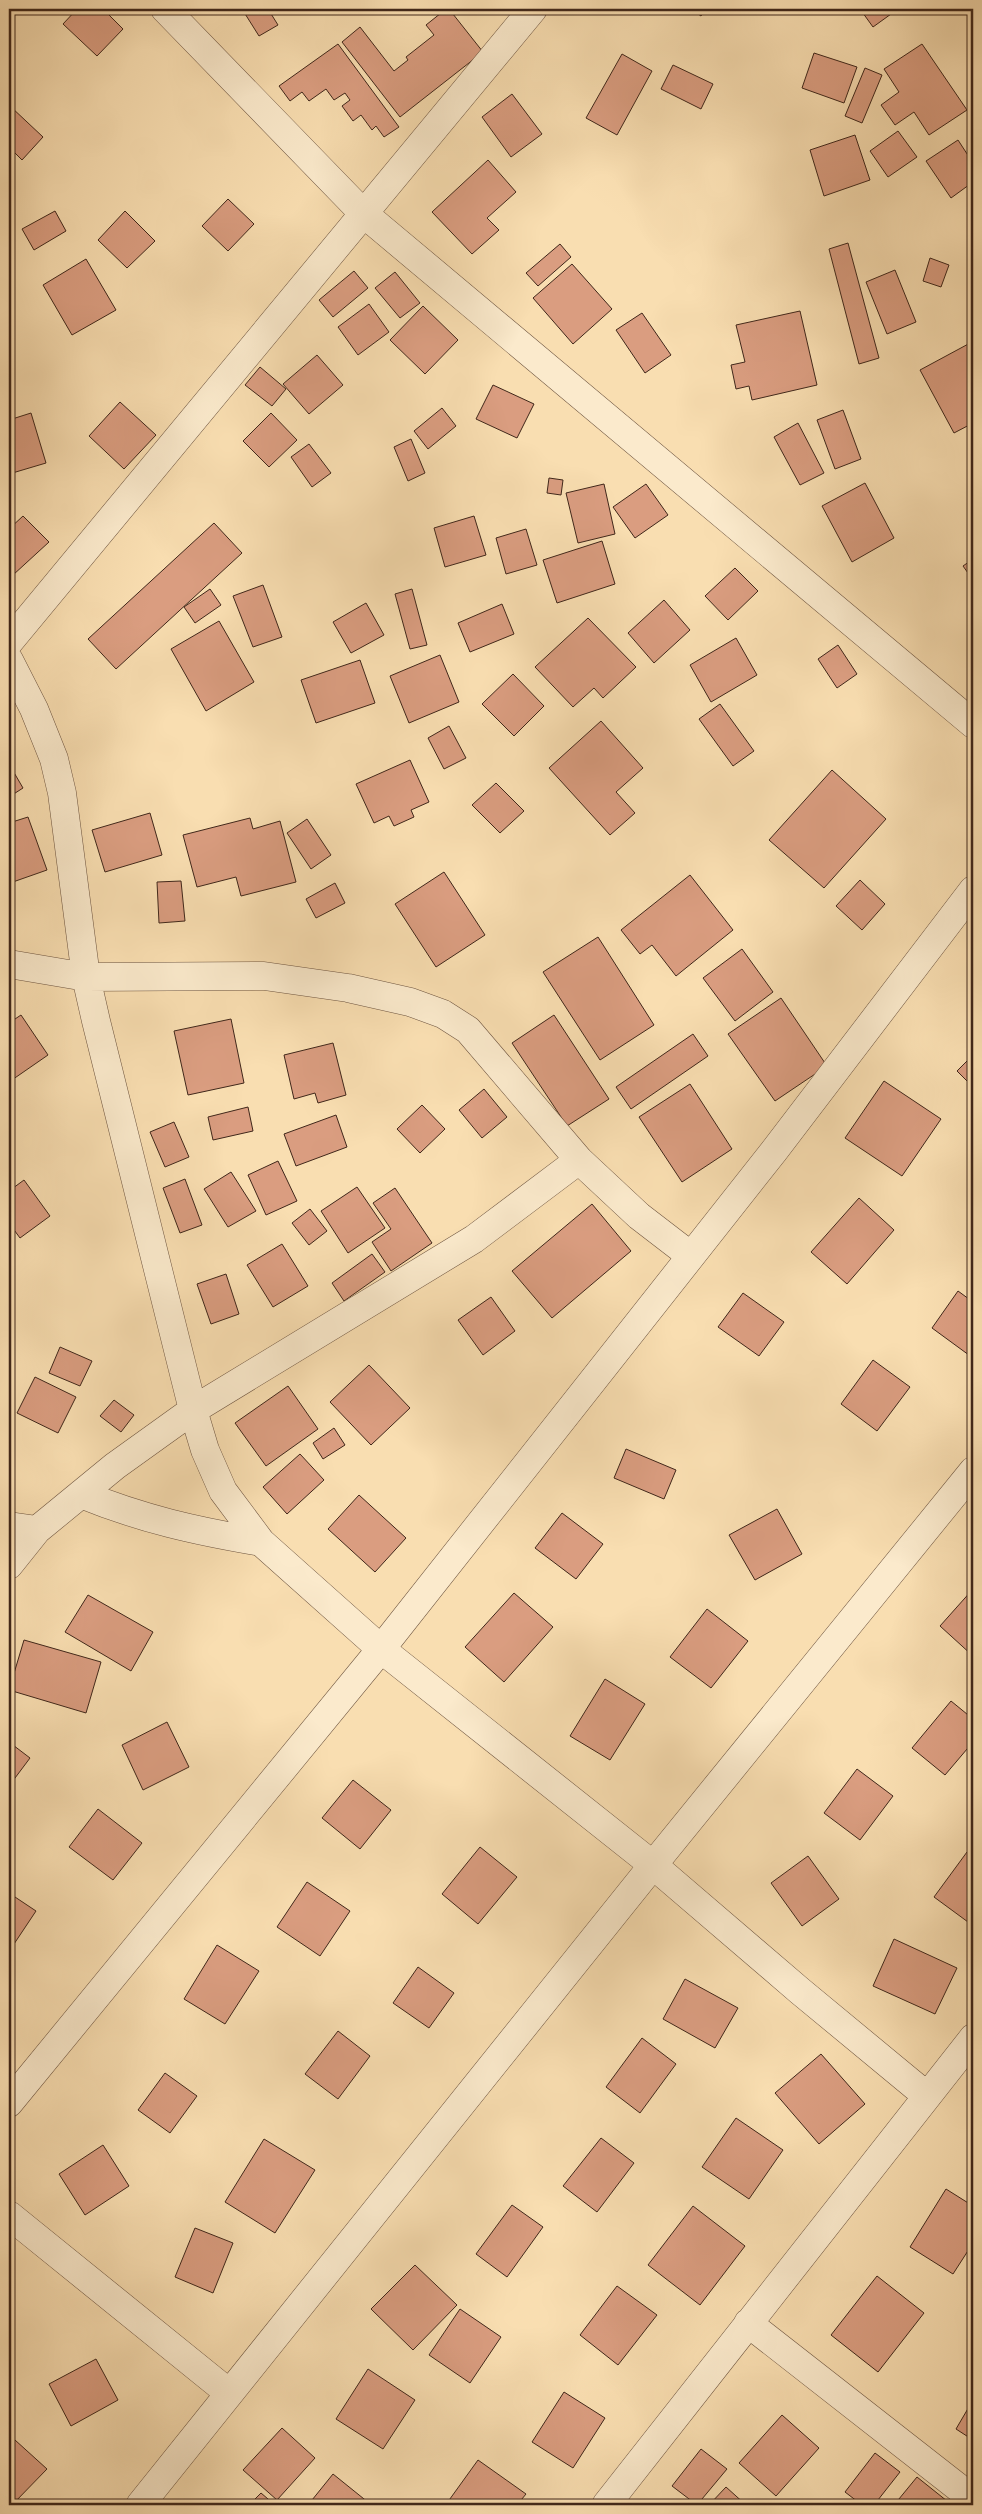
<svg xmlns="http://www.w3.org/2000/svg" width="982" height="2514" viewBox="0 0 982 2514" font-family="'Libre Caslon Text',serif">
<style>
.building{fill:#da9d80;stroke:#40271a}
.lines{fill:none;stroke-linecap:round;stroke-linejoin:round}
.minor-casing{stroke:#6e5540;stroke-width:29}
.minor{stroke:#fbeacc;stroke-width:28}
</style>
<rect width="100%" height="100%" fill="#f9deb1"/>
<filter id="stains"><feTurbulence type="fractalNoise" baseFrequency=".004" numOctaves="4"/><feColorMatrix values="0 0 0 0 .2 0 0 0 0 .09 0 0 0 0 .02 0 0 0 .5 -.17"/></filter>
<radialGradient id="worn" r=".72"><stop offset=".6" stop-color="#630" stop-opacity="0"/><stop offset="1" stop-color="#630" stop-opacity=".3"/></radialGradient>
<path class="building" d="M77 9H103L123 29 97 56 63 24Z
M242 9H268L278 25 259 36Z
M446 9H449L483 52 400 117 342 42 360 27 394 71 408 60 406 57 434 35 426 25Z
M691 9H706L701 16Z
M860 9H898L873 27Z
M338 44 399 127 384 137 376 126 372 130 361 115 353 121 342 106 350 100 345 93 334 100 326 89 309 101 302 92 290 101 279 86Z
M922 44 967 110 929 135 914 112 895 125 881 105 899 92 884 69Z
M814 53 857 67 844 103 802 88Z
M622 54 652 71 617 135 586 118Z
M673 65 713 84 701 109 661 89Z
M865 68 882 75 862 123 845 116Z
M512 94 542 134 511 157 482 117Z
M10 106 43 137 22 160 9 147Z
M898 131 917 157 888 177 870 151Z
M855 135 870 180 824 196 810 150Z
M958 140 973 163V182L951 198 926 161Z
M488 160 516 192 487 218 499 230 472 254 432 212Z
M228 199 254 224 228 251 202 226Z
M55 211 66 231 34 250 22 229Z
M125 211 155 241 127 268 98 240Z
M848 243 879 358 859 364 829 249Z
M560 244 571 257 538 286 526 273Z
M930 258 949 265 941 287 923 281Z
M86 259 116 310 72 335 43 285Z
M572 264 612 309 573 344 533 298Z
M895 270 916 322 887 334 866 282Z
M354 271 368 288 333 317 319 300Z
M395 272 420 303 400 318 375 288Z
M369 304 389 332 358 355 338 327Z
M423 306 458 340 425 374 390 340Z
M800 311 817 385 752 400 749 386 736 389 731 365 745 362 736 325Z
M642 313 671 355 645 373 616 330Z
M972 342 973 423 954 433 920 370Z
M317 355 343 385 309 414 283 384Z
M260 367 286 389 272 406 245 385Z
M493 385 534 404 517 438 476 419Z
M120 402 156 435 124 469 89 436Z
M442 408 456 426 428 449 414 431Z
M843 410 861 459 835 469 817 420Z
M31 413 46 463 9 474V420Z
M271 413 297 440 269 467 243 441Z
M798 423 824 473 800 485 774 437Z
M411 439 425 473 408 481 394 447Z
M309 444 331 473 312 487 291 457Z
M549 478 563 480 561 495 547 493Z
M865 483 894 538 852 562 822 506Z
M604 484 615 534 578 543 566 493Z
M646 484 668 515 635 538 613 507Z
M23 516 49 542 13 575 9 571V529Z
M474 516 486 555 445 567 434 528Z
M214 523 242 553 116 669 88 639Z
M526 529 537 565 506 574 496 538Z
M602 541 615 584 557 603 543 560Z
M973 559V580L963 566Z
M735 568 758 591 728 620 705 596Z
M263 585 282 637 253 647 233 596Z
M210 589 221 605 195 623 184 607Z
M412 589 427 645 410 649 395 594Z
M664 600 690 630 654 663 628 633Z
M366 603 384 635 351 653 333 622Z
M502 604 514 634 470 652 458 623Z
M588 618 636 667 603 698 594 688 573 707 535 667Z
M219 621 254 682 206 711 171 649Z
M736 638 757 675 711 702 690 665Z
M838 645 857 674 837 688 818 659Z
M440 655 459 702 409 723 390 676Z
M360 660 375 703 316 723 301 680Z
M513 674 544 706 514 736 482 704Z
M720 704 754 751 733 766 699 719Z
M601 721 643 768 616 792 635 813 610 835 549 768Z
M449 726 466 758 444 769 428 738Z
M410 760 429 802 411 810 414 817 394 826 389 816 374 823 356 784Z
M9 764 23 788 9 797Z
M832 770 886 819 824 888 769 840Z
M496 783 524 811 500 833 472 805Z
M150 813 162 855 105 872 92 830Z
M28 817 47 870 10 883 9 823Z
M250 818 253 829 280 821 296 882 241 896 236 877 197 887 183 835Z
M307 819 331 855 311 869 287 833Z
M444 872 485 935 436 967 395 904Z
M690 875 733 930 676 976 652 945 640 954 621 930Z
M860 880 885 904 862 930 836 906Z
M181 881 185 921 159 923 157 882Z
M335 883 345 903 316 918 306 899Z
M598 937 654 1025 600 1060 543 972Z
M742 949 773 992 735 1021 703 978Z
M781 998 827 1066 775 1101 728 1034Z
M21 1015 48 1055 9 1082V1023Z
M554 1015 609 1099 567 1126 512 1043Z
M231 1019 244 1083 188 1095 174 1031Z
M693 1034 708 1056 631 1109 616 1087Z
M333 1043 346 1095 318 1103 315 1093 294 1099 284 1055Z
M973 1055V1087L957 1071Z
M884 1081 941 1119 902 1176 845 1138Z
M690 1084 732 1149 682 1182 639 1117Z
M484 1089 507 1117 482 1138 459 1110Z
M422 1105 445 1129 420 1153 397 1129Z
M248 1107 253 1131 213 1140 208 1117Z
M336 1115 347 1147 296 1166 284 1134Z
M174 1122 189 1157 165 1167 150 1132Z
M278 1161 297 1201 266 1215 248 1175Z
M231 1172 256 1211 228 1227 204 1189Z
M185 1179 202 1225 180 1233 163 1188Z
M24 1180 50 1216 20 1238 9 1223V1191Z
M357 1187 385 1228 348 1253 321 1211Z
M395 1188 432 1243 391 1271 372 1242 391 1229 373 1203Z
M859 1198 894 1230 847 1284 811 1252Z
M592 1204 631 1251 552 1318 512 1271Z
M310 1209 327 1231 309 1245 292 1223Z
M282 1244 308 1286 273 1307 247 1265Z
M372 1254 385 1272 344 1301 332 1283Z
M226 1274 239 1314 211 1324 197 1284Z
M958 1291 973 1302V1358L932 1328Z
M743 1293 784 1322 759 1356 718 1327Z
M491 1297 515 1331 483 1355 458 1320Z
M60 1347 92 1361 80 1386 49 1373Z
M873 1360 910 1387 877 1431 841 1404Z
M369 1365 410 1408 371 1445 330 1402Z
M35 1377 76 1397 58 1433 17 1413Z
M288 1386 318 1429 266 1466 235 1423Z
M114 1400 134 1415 121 1432 100 1416Z
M334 1428 345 1445 323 1459 313 1443Z
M626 1449 676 1470 664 1499 614 1478Z
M300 1454 324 1480 287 1514 263 1487Z
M359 1495 406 1538 375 1572 328 1529Z
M777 1509 802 1554 755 1580 729 1535Z
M562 1513 603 1544 576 1579 535 1548Z
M973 1589V1656L940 1626Z
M514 1593 553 1627 504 1682 465 1647Z
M88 1595 153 1632 131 1671 65 1632Z
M707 1609 748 1641 711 1688 670 1657Z
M24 1640 101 1662 86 1713 9 1690Z
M605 1679 645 1704 610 1760 570 1736Z
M951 1701 973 1719V1742L945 1775 912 1748Z
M167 1722 189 1767 143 1790 122 1745Z
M9 1742 30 1758 9 1786Z
M857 1769 893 1796 860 1840 824 1813Z
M353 1780 391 1810 360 1849 322 1818Z
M98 1809 142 1843 113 1880 69 1847Z
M480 1847 517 1877 478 1924 442 1894Z
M967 1852 973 1856V1915L968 1922 934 1897Z
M808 1856 839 1899 802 1926 771 1883Z
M307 1882 350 1911 320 1956 277 1927Z
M9 1893 36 1911 12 1947 9 1946Z
M894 1939 957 1968 935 2014 873 1986Z
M217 1945 259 1971 225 2024 184 1999Z
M418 1967 454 1993 429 2028 393 2003Z
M685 1979 738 2008 715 2048 663 2019Z
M338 2031 370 2056 338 2099 305 2074Z
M642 2038 676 2064 640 2113 606 2087Z
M821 2054 865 2104 819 2144 775 2093Z
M165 2073 197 2096 170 2133 138 2110Z
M736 2118 783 2150 749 2199 702 2167Z
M601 2138 634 2163 597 2212 563 2186Z
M264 2139 315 2170 275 2233 225 2202Z
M103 2145 129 2186 85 2215 59 2174Z
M973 2160V2171L968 2166Z
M946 2189 973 2206V2243L953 2274 910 2247Z
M512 2205 543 2227 507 2277 476 2254Z
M693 2206 745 2246 700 2305 648 2265Z
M195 2228 233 2243 213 2293 175 2277Z
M415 2265 457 2305 413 2350 371 2309Z
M877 2276 924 2313 878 2372 831 2335Z
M617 2286 657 2315 618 2365 580 2335Z
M460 2309 501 2337 470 2383 429 2355Z
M96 2359 118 2400 71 2426 49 2384Z
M368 2369 415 2400 383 2449 336 2419Z
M564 2392 605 2418 573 2468 532 2442Z
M973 2400V2440L956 2429Z
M782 2415 819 2448 776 2496 739 2463Z
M282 2428 315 2458 277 2500 243 2470Z
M15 2440 47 2469 13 2504 9 2501V2447Z
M701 2449 727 2469 697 2505 672 2486Z
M875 2453 900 2472 874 2505H862L845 2492Z
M478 2460 526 2494 517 2505H450L447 2503Z
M333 2474 369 2503 368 2505H308Z
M917 2477 952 2505H894Z
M726 2487 746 2505H709Z
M261 2493 275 2505H249Z"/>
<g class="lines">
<g class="minor-casing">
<path id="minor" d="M165 9 363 213 973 724
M9 642 533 9
M9 660 34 709 54 759 62 793 86 977 96 1021 193 1410 205 1450 223 1491 261 1542 381 1649 653 1865 800 1991 927 2096
M9 964 86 977 264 976 348 988 410 1002 443 1014 468 1030 579 1160 639 1216 691 1256
M81 1494C142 1519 196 1531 261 1542
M9 1526 37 1530 115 1466 193 1410 474 1239 579 1160
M9 1565 37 1530
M9 2103 381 1649 774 1151 973 890
M9 2215 229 2393
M748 2323 973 2499
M140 2505 653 1865 973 1471
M606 2505 973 2038"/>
</g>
<use href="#minor" class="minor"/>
</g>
<rect width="982" height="2514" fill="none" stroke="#f9deb1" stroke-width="30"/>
<rect x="10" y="10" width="962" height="2494" fill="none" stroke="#40271a" stroke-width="2.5"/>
<rect x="15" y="15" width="952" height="2484" fill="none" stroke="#40271a"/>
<rect width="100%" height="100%" filter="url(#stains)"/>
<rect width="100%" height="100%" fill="url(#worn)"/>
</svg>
